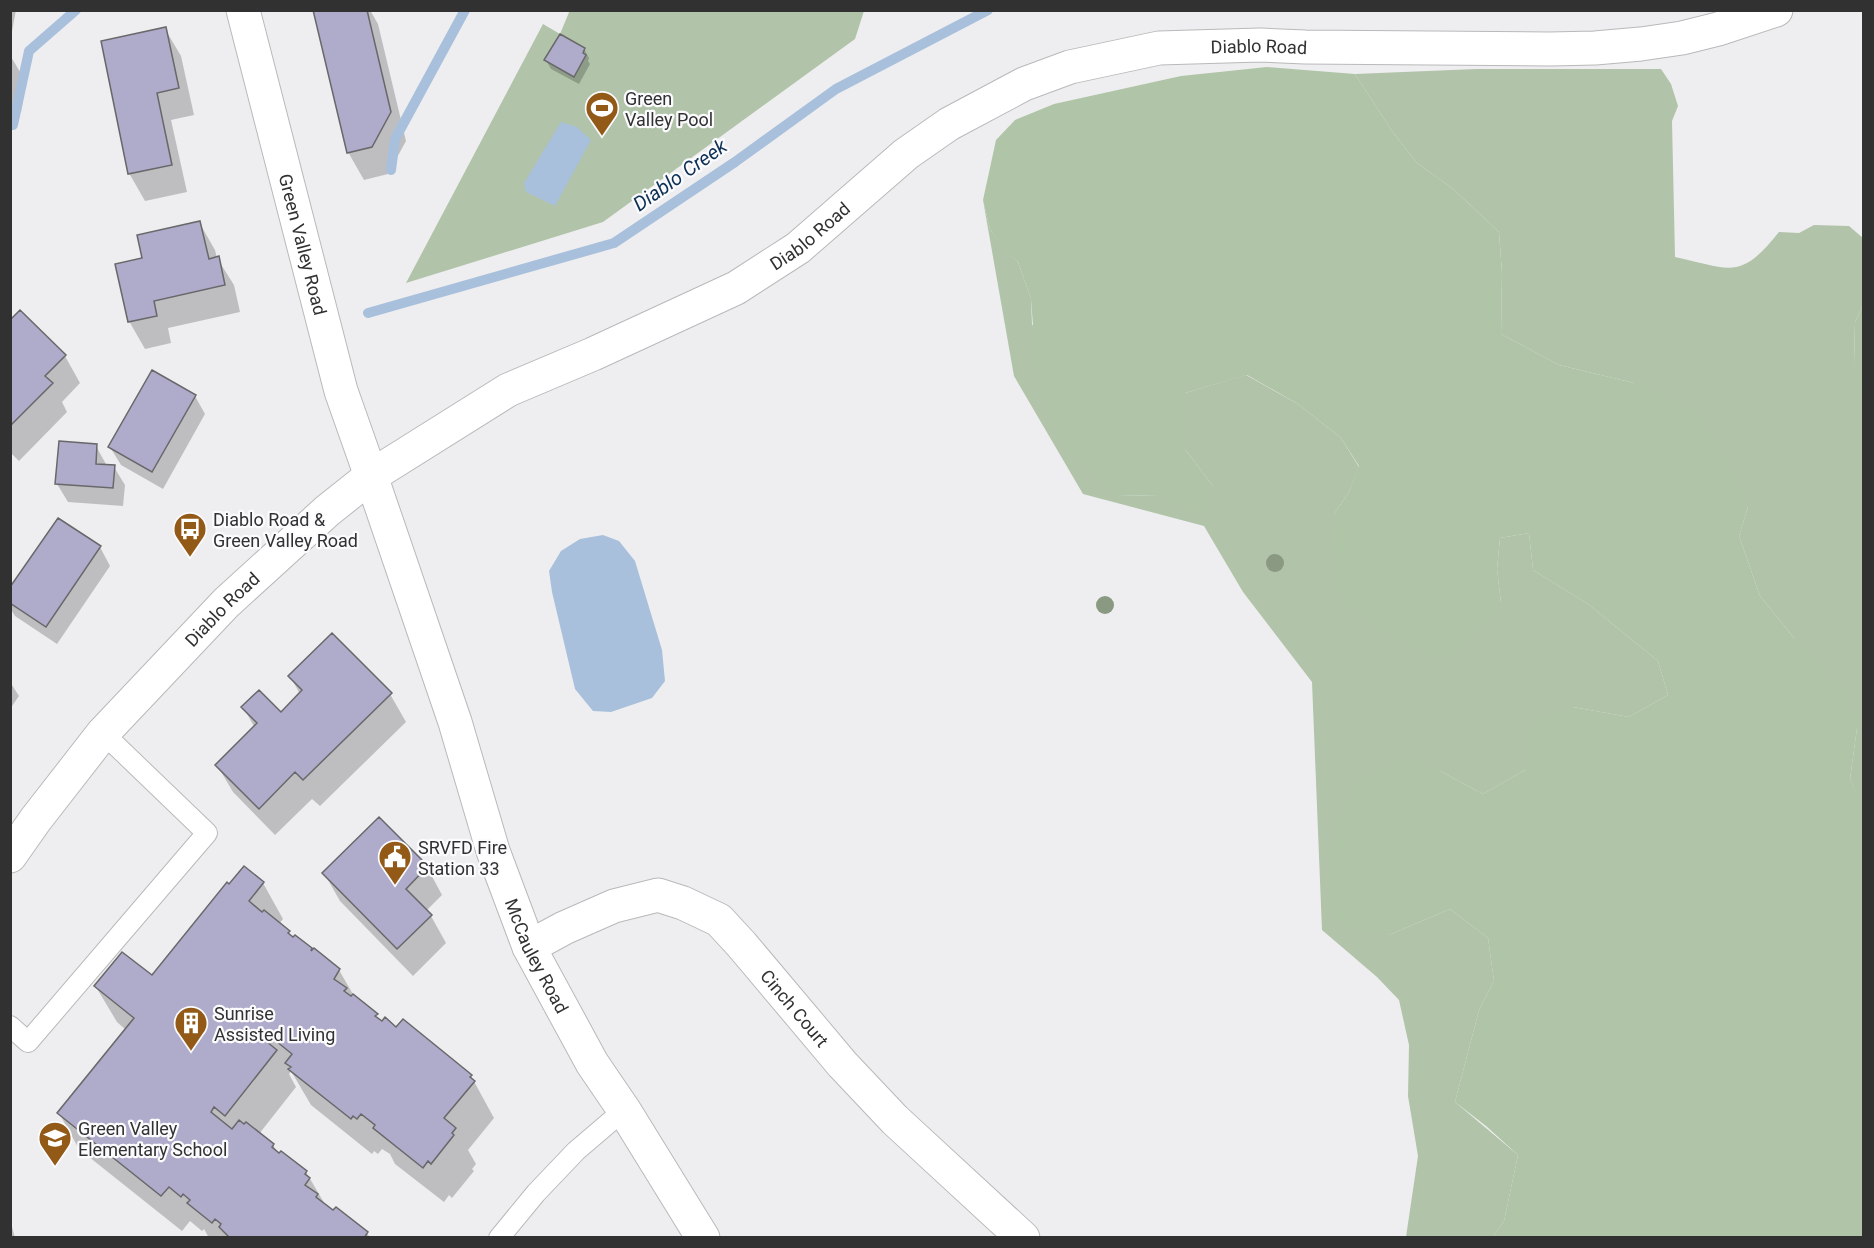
<svg xmlns="http://www.w3.org/2000/svg" width="1874" height="1248" viewBox="0 0 1874 1248" font-family="Roboto,sans-serif">
<style>
.green{fill:#b1c3a9}
.forest{fill:#b0c5a7}
.water{fill:#a8c0db}
.shadow{fill:#0003}
.lines{fill:none;stroke-linecap:round;stroke-linejoin:round}
.stream{stroke:#a8c0db;stroke-width:10}
.building{fill:#afabcb;stroke:#68686a;stroke-width:1.5}
.service-casing{stroke:#b9b9bb;stroke-width:22}
.minor-casing{stroke:#b9b9bb;stroke-width:35}
.tertiary-casing{stroke:#b9b9bb;stroke-width:35}
.service{stroke:#fff;stroke-width:20}
.minor{stroke:#fff;stroke-width:33}
.tertiary{stroke:#fff;stroke-width:33}
.tree{fill:#899982}
.labels{text-anchor:middle;dominant-baseline:central;stroke-width:4.5;stroke-linejoin:round;paint-order:stroke}
.street-label{font-size:18px;fill:#313132;stroke:#fbfbfe}
.poi-label{font-size:18px;fill:#313132;stroke:#fbfbfe;text-anchor:start}
.water-label{font-size:20px;font-style:italic;fill:#0d3055;stroke:#fbfbfe}
</style>
<rect width="100%" height="100%" fill="#eeeef0"/>
<path class="green" d="M570 10 864 11 855 39 603 222 406 283 543 24 560 34Z
M1476 69H1661L1671 84 1678 106 1672 121 1675 257C1731 269 1740 281 1779 232L1799 233 1814 225 1849 226 1863 238V305L1855 322 1854 363 1864 393 1863 811 1850 779 1857 728 1794 638 1760 596 1739 536 1748 507 1634 383 1559 365 1501 334 1502 273 1499 232 1452 188 1417 163 1392 131 1355 74Z
M983 200 990 229 1004 249 1018 262 1031 299 1032 324 1118 495 1158 496 1213 486 1185 449V393L1246 375 1298 404 1341 438 1359 467 1349 492 1334 514 1501 603 1497 569 1500 538 1529 533 1533 570 1588 604 1658 661 1668 695 1629 717 1573 707 1525 770 1483 794 1440 771 1389 935 1450 909 1488 938 1494 981 1479 1010 1455 1102 1518 1155 1504 1221 1493 1237H1406L1418 1156 1408 1096 1409 1045 1399 1000 1377 977 1322 930 1312 682 1243 592 1204 526 1083 494 1014 376Z"/>
<path class="forest" d="M1267 67 1355 74 1392 131 1417 163 1452 188 1499 232 1502 273 1501 334 1559 365 1634 383 1680 402 1703 421 1726 458 1748 507 1739 536 1760 596 1794 638 1842 682 1857 728 1850 779 1864 811 1863 1237H1493L1504 1221 1518 1155 1486 1126 1455 1102 1479 1010 1494 981 1488 938 1450 909 1389 935 1333 924 1327 872 1337 822 1356 779 1405 755 1440 771 1483 794 1525 770 1534 721 1573 707 1629 717 1668 695 1658 661 1588 604 1533 570 1529 533 1500 538 1497 569 1501 603 1482 630 1443 659 1379 631 1342 600 1333 550 1334 514 1349 492 1359 466 1341 438 1298 404 1247 375 1185 393V449L1213 486 1204 515 1158 496 1118 495 1066 450 1041 391 1035 353 1031 299 1018 262 1004 250 990 229 983 200 996 140 1015 120 1054 104 1181 76Z
M1863 305V393L1854 364 1855 322Z"/>
<path class="water" d="M561 122 577 127 591 140 555 206 526 192 524 183Z
M603 535 619 541 635 561 662 650 665 681 652 698 611 712 593 711 575 689 552 592 549 571 561 551 580 539Z"/>
<path class="shadow" d="M10 10H16L10 42Z
M315 10H370L378 24 406 141 388 174 364 180 348 152Z
M165 29 181 56 194 115 171 120 187 192 145 201 129 173Z
M584 49 589 58 588 61 590 64 579 84 551 69 546 60Z
M10 55 26 82 21 112 10 110Z
M199 222 215 250 217 258 234 285 240 312 168 328 171 343 145 349 129 321 144 259Z
M10 322 65 356 80 383 62 402 67 412 19 461 10 452Z
M195 396 205 414 163 489 121 465 110 447Z
M96 446 107 466 114 467 125 485 123 506 68 502 57 484Z
M100 547 110 566 57 644 15 616 10 608V590Z
M290 676 390 694 406 722 320 806 312 799 275 835 233 792 217 765 255 728 243 707 281 714 300 694Z
M10 682 19 696 10 709Z
M427 867 442 895 426 911 431 916 446 943 413 976 340 901 324 873Z
M263 883 283 919 279 924 289 932 293 939 311 949 312 952 339 970 354 996 376 1015 382 1024 397 1029 471 1076 494 1118 468 1150 476 1164 472 1169 474 1171 452 1198 449 1195 444 1202 395 1164 390 1154 382 1149 378 1154 374 1151 372 1154 311 1105 291 1071 289 1074 296 1087 259 1134 273 1145 279 1155 281 1153 306 1172 326 1206 333 1212 336 1209 367 1233 370 1238H209L204 1229 202 1231 190 1221 182 1231 79 1149 59 1113 126 1030 117 1022 96 987 152 977Z
M10 1222 11 1223 15 1238H10Z"/>
<g class="lines">
<path class="stream" d="M13 125 29 51 76 10
M391 170 395 139 465 10
M368 313 614 243 735 162 836 89 988 10"/>
</g>
<path class="building" d="M313 10H367L391 112 372 147 347 153Z
M166 27 179 88 157 93 172 165 128 174 101 41Z
M560 34 585 48 583 53 586 55 574 77 544 60Z
M200 221 209 259 219 256 225 285 154 301 157 316 128 322 115 264 142 258 137 235Z
M20 310 66 355 45 376 53 383 10 426V320Z
M152 370 196 395 152 472 108 447Z
M59 441 97 444 96 464 115 465 113 488 55 484Z
M58 518 101 546 46 627 10 603V587Z
M332 633 392 693 303 780 295 772 259 809 215 765 257 723 241 707 259 690 281 712 302 690 288 676Z
M379 817 428 866 406 889 432 915 397 949 322 873Z
M244 866 264 882 249 901 262 912 264 910 290 931 288 933 293 937 295 935 312 948 311 951 314 948 340 969 334 979 347 988 344 991 351 996 353 994 378 1014 375 1016 382 1021 385 1017 396 1027 403 1019 472 1075 470 1077 475 1081 444 1118 456 1128 452 1133 454 1135 431 1164 428 1161 423 1168 373 1128 375 1125 361 1114 357 1119 353 1116 351 1119 288 1069 291 1067 285 1063 292 1054 271 1037 267 1042 277 1050 225 1116 214 1107 211 1112 232 1129 239 1120 244 1124 246 1122 274 1144 272 1147 279 1153 281 1151 307 1171 305 1174 310 1178 305 1185 318 1194 316 1197 333 1210 336 1207 368 1232 364 1238H230L219 1227 221 1224 215 1219 212 1223 187 1203 190 1200 183 1194 181 1197 169 1187 161 1196 57 1113 134 1018 94 986 122 952 152 975 227 882 229 884Z"/>
<g class="lines">
<g class="service-casing">
<path id="service" d="M10 1026 28 1042 207 833 103 733
M499 1238 536 1193 576 1151 624 1110"/>
</g>
<g class="minor-casing">
<g id="minor">
<path id="s1" d="M371 476 455 722 493 851 529 947 592 1063 624 1110 703 1238"/>
<path id="s2" d="M529 947 564 928 614 906 658 895 683 903 719 920 742 945 843 1065 895 1120 1023 1238"/>
</g>
</g>
<g class="tertiary-casing">
<g id="tertiary">
<path id="s3" d="M243 10 341 391 371 476"/>
<path id="s4" d="M10 856 36 819 103 733 226 603 327 511 371 476 508 390 593 354 736 288 798 248 906 154 949 124 1024 84 1070 67 1159 48 1260 45 1305 47 1550 49 1595 48 1641 44 1682 38 1718 29 1776 10"/>
</g>
</g>
<use href="#service" class="service"/>
<use href="#minor" class="minor"/>
<use href="#tertiary" class="tertiary"/>
</g>
<g class="tree">
<circle cx="1275" cy="563" r="9"/>
<circle cx="1105" cy="605" r="9"/>
</g>
<defs>
<g id="stadium-pin" transform="scale(1.725)"><path d="M0 17L-7.5 6A9.5 9.5 0 1 1 7.5 6Z" fill="#935916" stroke="#fbfbfe"/><path d="M0-5a6.5 5 0 1 0 0 10a6.5 5 0 1 0 0-10ZM-3.5-1.8h7v3.6h-7Z" fill="#fff"/></g>
<g id="bus-pin" transform="scale(1.725)"><path d="M0 17L-7.5 6A9.5 9.5 0 1 1 7.5 6Z" fill="#935916" stroke="#fbfbfe"/><path d="M-5-6H5V4H4V6H2V4H-2V6H-4V4H-5ZM-3.5-4V0h7V-4ZM-3.5 1.2v1.5H-2V1.2ZM2 1.2v1.5H3.5V1.2Z" fill="#fff"/></g>
<g id="civic-pin" transform="scale(1.725)"><path d="M0 17L-7.5 6A9.5 9.5 0 1 1 7.5 6Z" fill="#935916" stroke="#fbfbfe"/><path d="M-.6-6.5H3V-4.5H.6V-3L4-1V1h2V6H-6V1h2V-1L-.6-3ZM-1.2 2.5V6h2.4V2.5Z" fill="#fff"/></g>
<g id="building-pin" transform="scale(1.725)"><path d="M0 17L-7.5 6A9.5 9.5 0 1 1 7.5 6Z" fill="#935916" stroke="#fbfbfe"/><path d="M-4-6H4V6H1V3H-1V6H-4ZM-2.5-4.3h1.7v1.8h-1.7ZM.8-4.3h1.7v1.8H.8ZM-2.5-1h1.7V.8h-1.7ZM.8-1h1.7V.8H.8Z" fill="#fff"/></g>
<g id="school-pin" transform="scale(1.725)"><path d="M0 17L-7.5 6A9.5 9.5 0 1 1 7.5 6Z" fill="#935916" stroke="#fbfbfe"/><path d="M0-5L7-2L0 1L-7-2ZM-4 1L0 2.5L4 1V4Q0 6-4 4Z" fill="#fff"/></g>
</defs>
<g fill-rule="evenodd">
<use href="#stadium-pin" x="602" y="108"/>
<use href="#bus-pin" x="190" y="529"/>
<use href="#civic-pin" x="395" y="857"/>
<use href="#building-pin" x="191" y="1023"/>
<use href="#school-pin" x="55" y="1138"/>
</g>
<g class="labels">
<g class="street-label">
<text stroke="none"><textPath href="#s4" startOffset="1532">Diablo Road</textPath></text>
<text stroke="none"><textPath href="#s4" startOffset="1028">Diablo Road</textPath></text>
<text stroke="none"><textPath href="#s3" startOffset="242">Green Valley Road</textPath></text>
<text stroke="none"><textPath href="#s4" startOffset="326">Diablo Road</textPath></text>
<text stroke="none"><textPath href="#s1" startOffset="508">McCauley Road</textPath></text>
<text stroke="none"><textPath href="#s2" startOffset="322">Cinch Court</textPath></text>
</g>
<g class="poi-label">
<text x="625" y="98">Green<tspan x="625" dy="21">Valley Pool</tspan></text>
<text x="213" y="519">Diablo Road &amp;<tspan x="213" dy="21">Green Valley Road</tspan></text>
<text x="418" y="847">SRVFD Fire<tspan x="418" dy="21">Station 33</tspan></text>
<text x="214" y="1013">Sunrise<tspan x="214" dy="21">Assisted Living</tspan></text>
<text x="78" y="1128">Green Valley<tspan x="78" dy="21">Elementary School</tspan></text>
</g>
<g class="water-label">
<text transform="translate(680 175) rotate(-35)">Diablo Creek</text>
</g>
</g>
<rect width="1874" height="1248" fill="none" stroke="#313132" stroke-width="24"/>
</svg>
